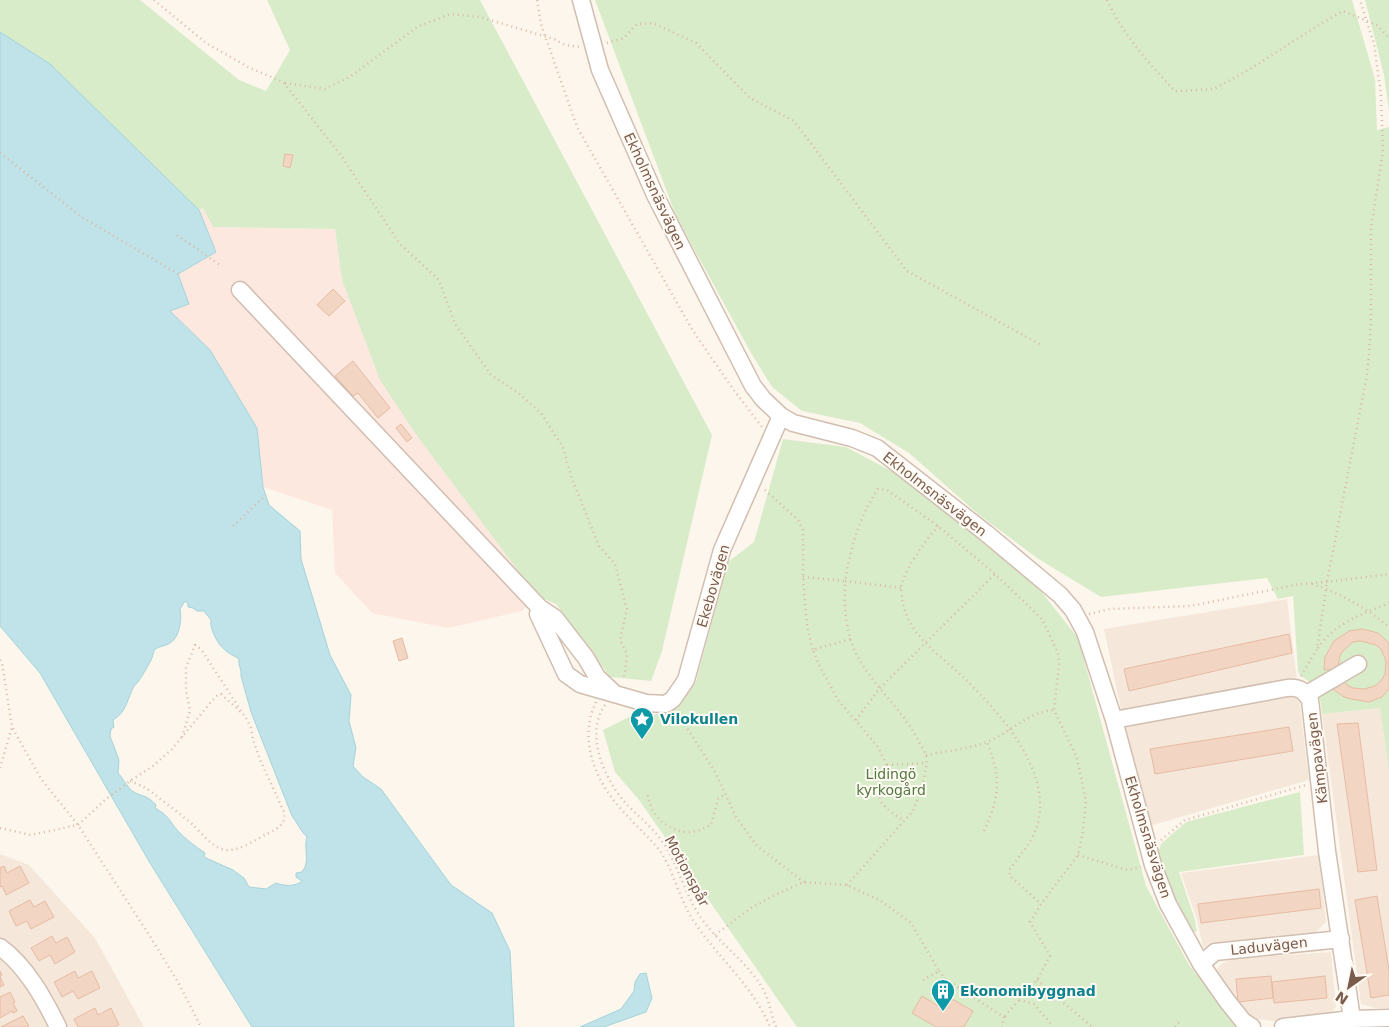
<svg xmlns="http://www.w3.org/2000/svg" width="1389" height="1027" viewBox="0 0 1389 1027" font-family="'DejaVu Sans',sans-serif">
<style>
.residential{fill:#f5e8da}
.commercial{fill:#fde8e0}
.green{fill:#d8ecc9}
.water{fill:#bfe3e8;stroke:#a5d3da;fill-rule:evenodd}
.building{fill:#f3d5c3;stroke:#e6bba3}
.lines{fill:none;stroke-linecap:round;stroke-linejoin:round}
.minor-casing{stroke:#d1beb0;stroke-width:19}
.path{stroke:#d9b8a5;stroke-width:2.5;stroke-dasharray:1 4;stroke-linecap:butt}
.minor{stroke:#fff;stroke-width:16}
.labels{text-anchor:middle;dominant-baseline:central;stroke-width:4;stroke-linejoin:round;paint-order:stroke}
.street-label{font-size:14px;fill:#7a5c4d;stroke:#fffaf3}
.culture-label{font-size:14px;font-weight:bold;fill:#0d838f;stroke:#fffaf3;text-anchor:start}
.park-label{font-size:14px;fill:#537a41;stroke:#fffaf3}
</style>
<rect width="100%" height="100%" fill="#fdf6ec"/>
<path class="residential" d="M1287 599 1309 780 1146 827 1104 629Z
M1380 708 1389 772V1008H1375L1361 1004 1322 714Z
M0 854 29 865 95 938 144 1027H0Z
M1319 855 1326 922 1310 938 1203 947 1197 920 1181 873Z
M1331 952 1336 1007 1325 1019 1271 1021 1256 1019 1241 1013 1215 972 1220 965 1231 959Z"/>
<path class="commercial" d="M203 208 213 227 335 229 342 280 417 436 537 596 522 611 448 628 372 613 335 573 332 510 263 487 257 428 170 311 189 304 178 274 215 252 199 210Z"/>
<path class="green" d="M0 0H140L239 80 266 91 290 50 267 0H480L712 435 662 651 651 681 610 677 556 604 537 596 417 436 380 380 342 280 335 229 213 227 203 208 199 210 50 65 0 32Z
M595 0H1352L1375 79 1377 130 1389 127V772L1380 708 1322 714C1321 705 1320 693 1314 686 1309 680 1304 680 1298 672L1293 596 1278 599 1267 578 1101 597 1037 558 978 514 909 453 860 423 802 411 772 387 751 353 676 216Z
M1365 0H1389V112L1384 75Z
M783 439 846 447 893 472 950 514 1036 585 1078 638 1146 886 1189 965 1238 1027H797L639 800 615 772 603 730 631 716 671 713 696 682 728 562 754 542Z
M1300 792 1304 855 1179 872 1195 920 1197 932 1191 930 1156 860 1161 844 1186 822Z"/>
<path class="water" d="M0 32 50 64 199 210 216 252 178 274 189 304 170 311 210 350 257 428 263 487 269 505 300 531 301 559 330 655 351 695 349 721 356 748 353 766 363 777 381 789 451 885 492 913 510 951 514 1027H252L150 863 40 673 0 626ZM185 601 188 604V607L193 608 197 611H204L211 620C209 628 218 645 225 650 229 654 235 656 239 659 238 666 242 669 241 676L251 712 292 816C298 824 300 830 307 837 303 849 311 861 302 872L296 873V877L302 881C295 887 284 886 276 883L266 889 249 887 244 878 233 870 206 858 204 856 205 853C195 846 185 839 177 830 169 820 168 815 155 808L156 805C147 794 140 797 131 790 126 785 123 778 118 773L119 760 110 736 111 729 114 727 113 720C127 712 127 699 134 686 138 684 148 666 151 660 153 656 153 653 155 649 160 646 166 646 170 643 180 637 182 619 180 609Z
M646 973 652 998 646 1012 604 1027H580L621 1009 634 991 635 982 640 974Z"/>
<path class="building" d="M285 154 293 155 290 168 283 166Z
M333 289 345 301 329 316 317 305Z
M353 361 390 408 378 418 358 393 353 396 335 376Z
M401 424 412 438 407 442 396 428Z
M1362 629 1378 633 1389 643V689L1382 697 1369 702 1351 699 1344 697 1330 687 1341 678 1347 685 1353 688 1364 689 1375 686 1381 681 1385 674 1386 661 1381 649 1376 645 1361 641 1353 642 1344 650 1340 655 1338 669 1324 670 1325 657 1334 641 1349 631Z
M1289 634 1292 653 1129 691 1124 669Z
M402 638 408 658 399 661 393 641Z
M1358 723 1377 870 1358 872 1337 724Z
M1289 727 1293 751 1155 774 1150 749Z
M4 866 7 873 20 866 29 883 6 895 2 886 0 887V868Z
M1319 889 1321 908 1201 923 1198 904Z
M1377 896 1389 970V995L1371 998 1355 900Z
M30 900 34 907 45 901 54 917 31 929 27 921 16 926 9 911Z
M52 936 56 943 67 937 75 952 55 964 50 955 39 961 31 948Z
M0 971 2 975 0 977 4 985 0 987Z
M75 971 78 978 92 971 100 988 78 999 73 991 62 997 54 982Z
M1271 976 1273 998 1238 1002 1236 979Z
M1325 976 1327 998 1274 1003 1272 982Z
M10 992 15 1002 13 1003 17 1011 13 1013 12 1011 0 1018V997Z
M922 996 945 1010 952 999 973 1011 964 1027H936L912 1013Z
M95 1008 98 1015 111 1008 119 1025 115 1027H78L74 1019Z
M23 1016 29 1026 26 1027H1Z"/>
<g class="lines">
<g class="minor-casing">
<path id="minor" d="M581 0 600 70 655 195 753 386 763 399 781 416 793 423 852 438 877 448 986 533 1060 595 1073 610 1085 632 1114 720 1153 865 1168 904 1201 964 1227 1001 1243 1021 1252 1027
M240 290 540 608
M614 693 597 677 586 658 555 618 540 608 538 614 566 674 580 684 646 703 666 704 673 699 686 680 722 550 781 416
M1307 694 1358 664
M1114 720 1287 688C1299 687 1304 690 1310 700L1327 851 1352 1019
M0 947C26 966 44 998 58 1027
M1201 964 1215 952 1341 939
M1283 1027 1352 1019 1389 1018"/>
</g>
<path class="path" d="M154 0 206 43 250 68 283 82 340 154 400 244 439 280 455 324 491 375 517 392 541 413 563 447 572 479 599 546 615 564 627 609 620 640 627 654 625 673 622 680
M537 0 541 24 577 127 693 331 733 389 762 427
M1107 0C1123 34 1149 64 1175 91L1214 89 1250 69 1322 23 1343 11 1377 25 1389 38
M607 43 624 38 637 24 653 23 696 43 750 98 794 121 907 271 1041 345
M285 83 325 89 351 76 417 27 450 14 480 17 554 39 565 45 580 47
M0 153 83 218 178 274
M177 235 220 265
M765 490 798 520 803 530V577L807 627 813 650
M233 526 266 495
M938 526C925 542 906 566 901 587 901 590 902 595 902 598 906 634 939 654 963 677 998 711 1048 765 1039 818 1036 838 1021 854 1009 870L1010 876 1041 904
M803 577 845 581C851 548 859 517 878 489L887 490 938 526 995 574 1042 619 1058 653 1059 664 1054 710 1077 758 1086 801 1083 832 1078 855 1041 904 1030 922 1050 956 1037 980 1004 1017
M1312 584C1340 593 1366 608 1389 627
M1089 614 1110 609 1190 606 1300 584 1327 582 1389 574
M850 639 813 650 819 665 838 700 878 747 887 765C876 799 873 800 904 821
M1318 648C1335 623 1362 614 1389 603
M0 660 2 663 12 727 41 779 78 825 151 938 178 982 201 1027
M1301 676 1317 649 1327 582 1366 380 1369 356 1371 319V228L1383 151 1381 95 1374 44 1360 0
M596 702C578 740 595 780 621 809 634 824 648 836 660 851 674 871 680 902 695 923 719 959 753 986 770 1027
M605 705C585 733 603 776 623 800 636 815 653 827 664 844 680 869 686 899 704 922 722 946 750 964 764 991 770 1002 771 1016 776 1027
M677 712 715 772 736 817 757 846 804 882
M856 720 879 689 995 574
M182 737 190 711 186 690V668L195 645 201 649 243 714
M926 755C946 751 969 749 987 742 1010 733 1029 711 1054 710
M887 765 925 763
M0 768 12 727
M648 795C650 817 674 837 696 831 701 830 706 827 711 825L718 799 725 794
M0 828 31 835 78 825 105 800 130 781 153 766 172 749 211 702 217 696 221 694 245 716 251 728 253 740 261 762 284 812C286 825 277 829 267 834 256 839 241 850 229 850 214 851 202 833 192 824 181 815 170 806 159 798 150 790 141 785 130 781
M984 831C1000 797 1001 777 987 742
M1161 840 1185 820 1306 785
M1078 855 1127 870 1141 867
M847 885 913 811C918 799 929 768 926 756 925 751 921 746 919 742 904 711 876 689 859 659 845 635 844 607 845 581L901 588
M715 935 751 908 775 895 804 882 847 885 881 901 911 923 939 971 921 981
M939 971 945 979 1004 1017 1002 1027
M1037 980 1092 1027
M1019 1000 1034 1004 1052 1025
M1175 1027 1180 1021"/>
<use href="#minor" class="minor"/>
</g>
<defs>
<g id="sight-pin" transform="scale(1.25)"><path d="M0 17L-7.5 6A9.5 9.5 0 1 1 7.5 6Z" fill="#0f9aa8" stroke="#fffaf3"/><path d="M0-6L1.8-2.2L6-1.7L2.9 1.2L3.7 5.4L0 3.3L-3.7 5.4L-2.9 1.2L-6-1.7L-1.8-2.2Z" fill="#fff"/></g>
<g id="building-pin" transform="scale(1.25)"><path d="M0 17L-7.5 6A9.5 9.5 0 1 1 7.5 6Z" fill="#0f9aa8" stroke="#fffaf3"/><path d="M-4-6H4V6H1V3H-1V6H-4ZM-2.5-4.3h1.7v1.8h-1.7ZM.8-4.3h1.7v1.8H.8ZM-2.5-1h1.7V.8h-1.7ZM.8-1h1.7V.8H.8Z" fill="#fff"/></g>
</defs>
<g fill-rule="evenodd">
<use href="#sight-pin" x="642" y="719"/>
<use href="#building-pin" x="943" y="991"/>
</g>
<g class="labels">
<g class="street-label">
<text transform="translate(655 191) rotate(65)">Ekholmsnäsvägen</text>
<text transform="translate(935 494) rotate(38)">Ekholmsnäsvägen</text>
<text transform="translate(713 586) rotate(-74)">Ekebovägen</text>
<text transform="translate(1317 758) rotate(-97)">Kämpavägen</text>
<text transform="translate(1148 837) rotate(73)">Ekholmsnäsvägen</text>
<text transform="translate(687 871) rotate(62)">Motionspår</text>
<text transform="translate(1269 946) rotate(-6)">Laduvägen</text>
</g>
<g class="culture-label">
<text x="660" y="719">Vilokullen</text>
<text x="960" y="991">Ekonomibyggnad</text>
</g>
<g class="park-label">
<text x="891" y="774">Lidingö<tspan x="891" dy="16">kyrkogård</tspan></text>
</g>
</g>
<g transform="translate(1349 987) rotate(213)" stroke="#fffaf3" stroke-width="4" paint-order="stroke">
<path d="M0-4L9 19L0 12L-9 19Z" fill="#7a5c4d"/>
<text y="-8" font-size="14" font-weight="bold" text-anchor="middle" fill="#7a5c4d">N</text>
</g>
</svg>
